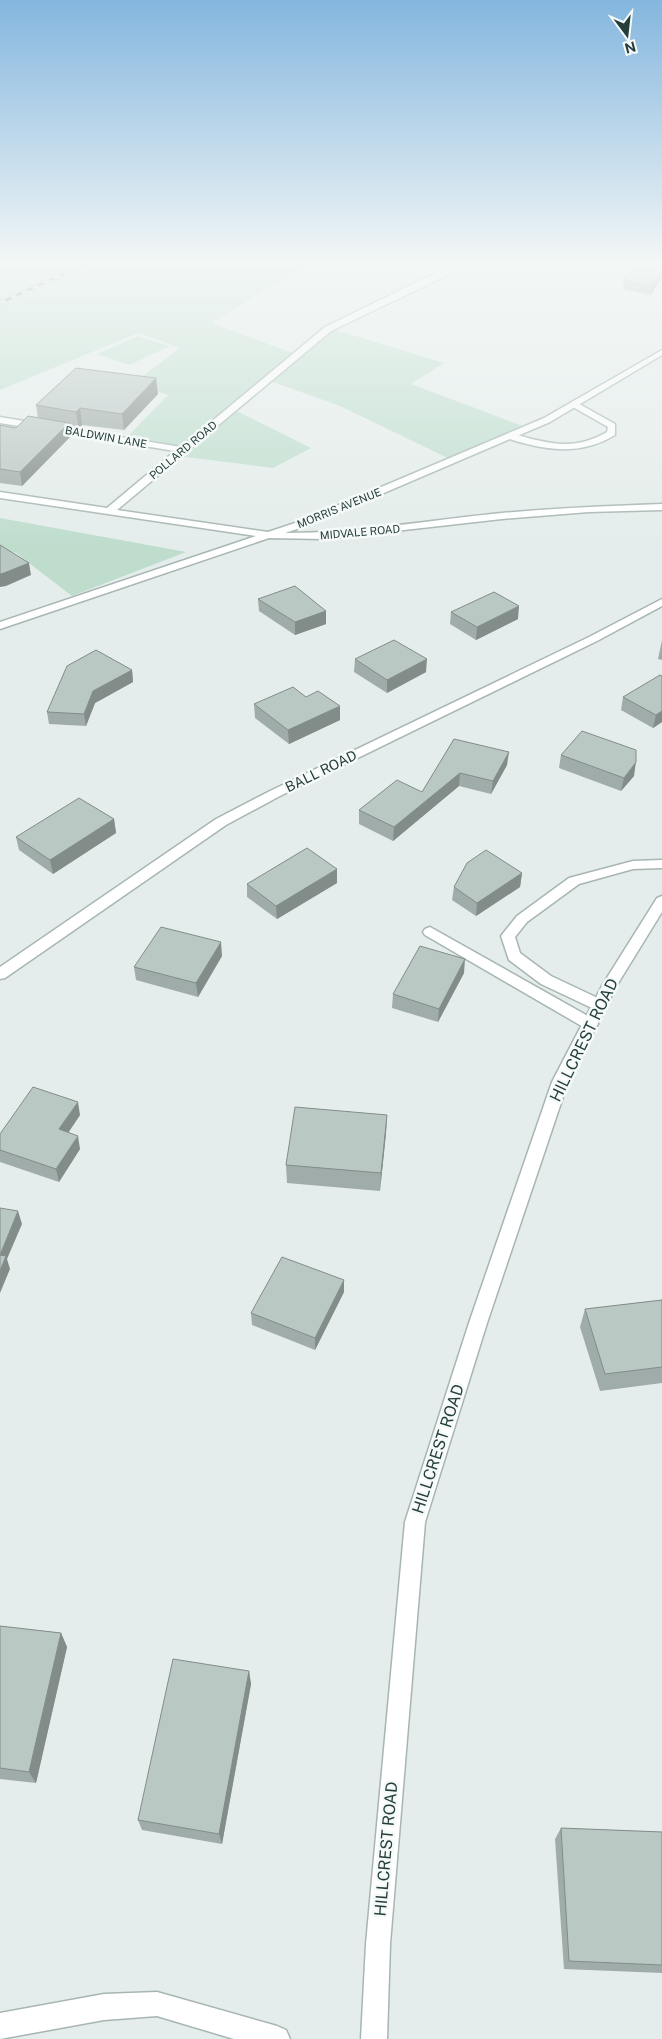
<svg xmlns="http://www.w3.org/2000/svg" width="662" height="2039" viewBox="0 0 662 2039" font-family="'Public Sans',sans-serif">
<style>
.green{fill:#beddcd}
.lines{fill:none;stroke-linecap:round;stroke-linejoin:round}
.lane-casing{stroke:#a7b5b3;stroke-width:3}
.street-casing{stroke:#a7b5b3;stroke-width:3}
.lane{fill:#fff;fill-rule:evenodd}
.street{fill:#fff;fill-rule:evenodd}
.rail-casing{stroke:#5f7977;stroke-width:3}
.rail{stroke:#f5faf8;stroke-width:2;stroke-dasharray:6;stroke-linecap:butt}
.wall{fill:#a0aca9}
.shaded-wall{fill:#828c89}
.building{fill:#bac8c4;stroke:#828c89}
.labels{text-anchor:middle;dominant-baseline:central;stroke-width:5;stroke-linejoin:round;paint-order:stroke}
.far-street-label{font-size:11px;fill:#243e3c;stroke:#f5faf8}
.street-label{font-size:14px;fill:#243e3c;stroke:#f5faf8}
.near-street-label{font-size:16px;fill:#243e3c;stroke:#f5faf8}
</style>
<rect width="100%" height="100%" fill="#e4edeb"/>
<path class="green" d="M0 263H308L212 323 295 354 329 328 444 363 411 384 525 427 454 461 340 406 265 379 231 408 311 448 273 468 170 455 181 446 128 436 168 395 132 384 180 348 138 333 0 390Z
M138 336 170 346 129 365 97 354Z
M0 518 186 552 72 596 16 553 0 548Z"/>
<g class="lines">
<g class="lane-casing">
<path id="lane" d="M574 401 615 424V435C587 452 559 452 527 444 520 442 511 441 505 436L510 433C546 443 573 452 607 432L608 427 571 406 570 404Z
M662 860V868L633 869 579 884 527 922 515 937 520 953 551 976 604 1001 606 1005 604 1009 599 1010 594 1009 541 984 509 960 501 936 517 916 569 878 633 861Z
M430 927 595 1020 598 1024 595 1028 590 1030 585 1028 425 935 423 932 425 929Z"/>
</g>
<g class="street-casing">
<path id="street" d="M456 263H465L454 272 331 331 117 510 268 532 301 521 544 418 662 350V355L550 422 309 525 285 533C358 533 430 520 502 513 555 508 608 506 662 504V510L589 512 502 519 324 539 269 538 0 629V622L256 536 0 498V492L107 508 175 451 0 423V417L181 447 325 327Z
M662 599V606L597 641 278 797 226 825 5 978 0 979V967L216 819 270 791 589 637Z
M662 896V912L617 985 568 1082 487 1323 425 1522 390 1944 387 2039H361L366 1944 405 1522 469 1323 552 1082 603 984 657 898Z
M157 1992 277 2026 286 2030 290 2039H234L157 2016 104 2020 0 2039V2013L104 1994Z"/>
</g>
<use href="#lane" class="lane"/>
<use href="#street" class="street"/>
<g class="rail-casing">
<path id="rail" d="M0 303 88 263"/>
</g>
<use href="#rail" class="rail"/>
</g>
<path class="wall" d="M662 263 651 295 623 289 624 280Z
M158 394 124 430 82 425 79 428 69 427 71 436 22 486 0 483V425L16 428 38 418 36 405Z
M258 599 326 611V624L295 635 259 611Z
M451 612 518 619 476 640 450 624Z
M662 640V660L658 659Z
M355 659 426 672 387 693 354 672Z
M132 670 133 682 95 703 86 726 49 724 47 712Z
M662 676V722L653 728 621 710 623 697Z
M306 697 340 720 289 744 255 718 254 704Z
M454 739 507 765 491 794 459 786 393 841 359 824V810L422 792Z
M561 755 634 776 621 791 559 768Z
M114 819 116 833 53 874 19 850 16 837Z
M522 873 520 887 476 916 452 900 454 887Z
M337 883 277 919 247 897V884Z
M222 956 198 997 136 980 134 967Z
M464 973 438 1022 392 1008 393 994Z
M80 1115 68 1133 80 1149 59 1182 0 1162V1134Z
M387 1115 386 1133 380 1191 287 1183 286 1165Z
M344 1280V1292L315 1350 252 1325 251 1313Z
M662 1300V1383L600 1391 580 1327 585 1309Z
M0 1626 61 1633 67 1647 36 1783 0 1779Z
M249 1671 251 1684 222 1844 142 1830 138 1820Z
M561 1828 662 1832V1973L564 1969 555 1839Z"/>
<path class="shaded-wall" d="M662 271V277L651 295 652 286Z
M156 378 158 394 124 430 122 414Z
M80 408 82 425 79 428 76 412Z
M69 423 71 436 22 486 20 472Z
M29 563 31 575 6 586 0 587V574Z
M519 606 518 619 476 640 477 627Z
M326 611V624L295 635V622Z
M427 659 426 672 387 693V680Z
M132 670 133 682 95 703 86 726 84 714 93 691Z
M340 706V720L289 744 288 730Z
M662 711V722L653 728 656 715Z
M509 752 507 765 491 794 493 781Z
M636 762 634 776 621 791 624 778Z
M460 773 459 786 393 841 394 827Z
M114 819 116 833 53 874 50 860Z
M337 869V883L277 919 276 906Z
M522 873 520 887 476 916 477 903Z
M221 942 222 956 198 997 196 983Z
M465 959 464 973 438 1022 439 1009Z
M78 1102 80 1115 62 1142 59 1129Z
M387 1115 386 1133 380 1191 381 1173Z
M78 1136 80 1149 59 1182 56 1169Z
M18 1211 22 1224 7 1259 10 1269 0 1293V1255Z
M344 1280V1292L315 1350V1338Z
M61 1633 67 1647 36 1783 29 1772Z
M249 1671 251 1684 222 1844 219 1834Z"/>
<path class="building" d="M636 263H662V271L652 286 624 280Z
M76 368 156 378 122 414 80 408 76 412 36 405Z
M28 416 69 423 20 472 0 469V425L16 428Z
M0 545 29 563 4 573 0 574Z
M295 586 326 611 295 622 258 599Z
M494 592 519 606 477 627 451 612Z
M394 640 427 659 387 680 355 659Z
M96 650 132 670 93 691 84 714 47 712 67 666Z
M660 675 662 676V711L656 715 623 697Z
M293 687 306 697 318 691 340 706 288 730 254 704Z
M582 731 636 750V762L624 778 561 755Z
M454 739 509 752 493 781 460 773 394 827 359 810 397 780 422 792Z
M79 798 114 819 50 860 16 837Z
M307 848 337 869 276 906 247 884Z
M486 850 522 873 477 903 454 887 467 863Z
M161 927 221 942 196 983 134 967Z
M420 946 465 959 439 1009 393 994Z
M33 1087 78 1102 59 1129 78 1136 56 1169 0 1150V1134Z
M295 1107 387 1115 381 1173 286 1165Z
M0 1208 18 1211 0 1255Z
M0 1255 6 1256 0 1271Z
M282 1257 344 1280 315 1338 251 1313Z
M662 1300V1367L605 1374 585 1309Z
M0 1626 61 1633 29 1772 0 1768Z
M173 1659 249 1671 219 1834 138 1820Z
M561 1828 662 1832V1965L569 1961Z"/>
<linearGradient id="sky" x2="0" y2="1"><stop stop-color="#84b6de"/><stop offset="0.48" stop-color="#f3f7f6"/><stop offset="1" stop-color="#f3f7f6" stop-opacity="0"/></linearGradient>
<rect width="662" height="548" fill="url(#sky)"/>
<g class="labels">
<g class="far-street-label">
<text transform="translate(106 437) rotate(10)">BALDWIN LANE</text>
<text transform="translate(183 450) rotate(-40)">POLLARD ROAD</text>
<text transform="translate(339 508) rotate(-22)">MORRIS AVENUE</text>
<text transform="translate(360 532) rotate(-5)">MIDVALE ROAD</text>
</g>
<g class="street-label">
<text transform="translate(321 771) rotate(-26)">BALL ROAD</text>
</g>
<g class="near-street-label">
<text transform="translate(584 1040) rotate(-64)">HILLCREST ROAD</text>
<text transform="translate(438 1449) rotate(-72)">HILLCREST ROAD</text>
<text transform="translate(386 1849) rotate(-85)">HILLCREST ROAD</text>
</g>
</g>
<g transform="translate(627 35) rotate(165)" stroke="#f5faf8" stroke-width="4" paint-order="stroke">
<path d="M0-4L9 19L0 12L-9 19Z" fill="#243e3c"/>
<text y="-8" font-size="14" font-weight="bold" text-anchor="middle" fill="#243e3c">N</text>
</g>
</svg>
